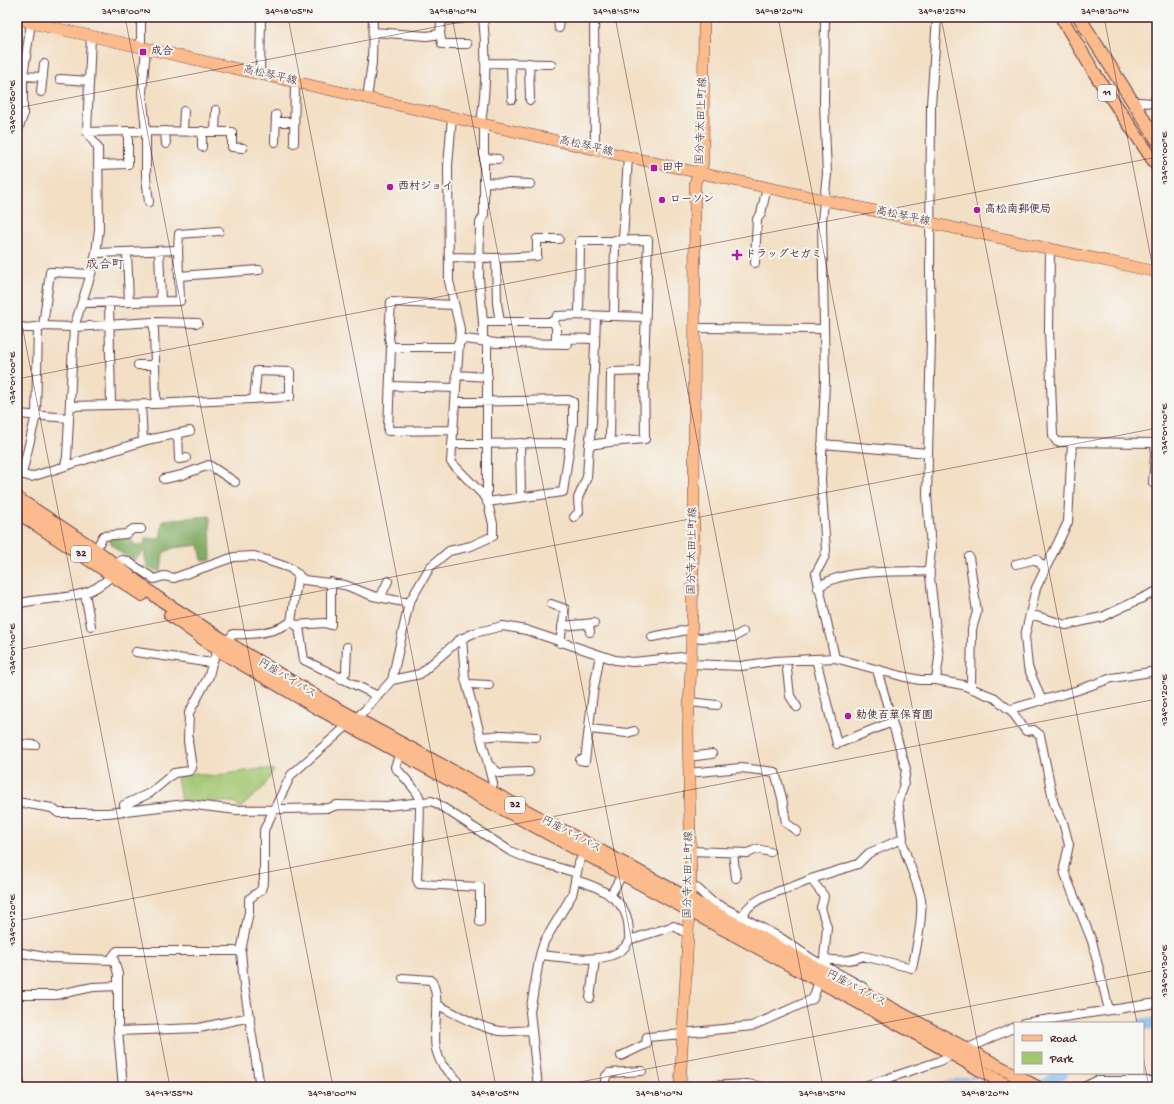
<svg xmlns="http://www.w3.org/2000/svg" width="1174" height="1104" viewBox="0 0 1174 1104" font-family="'Gochi Hand','Klee One',sans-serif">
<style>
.green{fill:#a2c771;stroke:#76734e}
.forest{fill:#81ac63;stroke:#666647}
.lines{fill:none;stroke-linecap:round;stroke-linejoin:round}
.stream{stroke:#7ab9ee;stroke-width:2}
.river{stroke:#7ab9ee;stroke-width:12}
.minor-casing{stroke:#633c42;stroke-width:10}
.major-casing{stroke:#633c42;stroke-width:12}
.highway-casing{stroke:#633c42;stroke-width:14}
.minor{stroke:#fff;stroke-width:8}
.major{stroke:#fbbb8d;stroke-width:11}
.highway{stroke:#fbbb8d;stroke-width:12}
.ticks{fill:none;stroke:#4a1f2b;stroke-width:1;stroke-opacity:0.45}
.poi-dot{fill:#b5179e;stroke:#f6f6f2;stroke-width:1.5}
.labels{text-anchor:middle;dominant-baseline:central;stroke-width:4;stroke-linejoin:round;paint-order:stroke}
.shield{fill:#f6f6f2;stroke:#7e6067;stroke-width:1}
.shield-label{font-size:10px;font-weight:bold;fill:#4a1f2b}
.poi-label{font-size:11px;font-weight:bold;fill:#4a1f2b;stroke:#f6f6f2;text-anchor:start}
.street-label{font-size:11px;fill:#4a1f2b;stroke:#f6f6f2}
.quarter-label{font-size:13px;fill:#4a1f2b;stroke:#f6f6f2}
.neatline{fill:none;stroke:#4a1f2b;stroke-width:1.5}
.ticks-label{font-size:10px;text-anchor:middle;fill:#4a1f2b}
</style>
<rect width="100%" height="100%" fill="#f6f6f2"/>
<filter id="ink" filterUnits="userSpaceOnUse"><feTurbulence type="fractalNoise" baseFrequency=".025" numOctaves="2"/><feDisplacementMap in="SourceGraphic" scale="8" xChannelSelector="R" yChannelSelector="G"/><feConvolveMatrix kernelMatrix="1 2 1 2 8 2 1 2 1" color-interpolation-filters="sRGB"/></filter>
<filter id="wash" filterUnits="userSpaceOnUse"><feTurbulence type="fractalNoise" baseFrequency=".012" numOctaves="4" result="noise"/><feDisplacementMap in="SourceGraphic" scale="16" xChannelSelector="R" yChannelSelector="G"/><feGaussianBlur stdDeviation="0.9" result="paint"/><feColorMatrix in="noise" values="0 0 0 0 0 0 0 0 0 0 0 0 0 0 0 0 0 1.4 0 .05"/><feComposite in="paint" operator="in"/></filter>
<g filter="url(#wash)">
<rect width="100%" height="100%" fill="#f3dfc4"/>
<path class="green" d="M260 769 274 770 263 788 240 808 234 802 181 801 177 777 195 773 212 776Z"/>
<path class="forest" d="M210 516 211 560H202L199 545 173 548 163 553 161 572 147 568 144 551 135 560C123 555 115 551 108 538L129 537 135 545H144L146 538 160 539 163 520Z"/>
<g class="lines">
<path class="stream" d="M918 1087 980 1076"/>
<path class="river" d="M1143 1024 1157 1023
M1042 1087 1062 1073"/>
</g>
</g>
<g filter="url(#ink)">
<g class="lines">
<g class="minor-casing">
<path id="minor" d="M141 17V47
M558 17 559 28
M594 17 595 149
M825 17 824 102 827 174 822 221 825 380 821 480 826 550 825 556 816 573 835 658
M373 32 427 36 440 34 441 23 445 19H462L461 17
M440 34 442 44H467
M146 49 142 92 146 131V177L149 202
M485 63 551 64
M511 63 512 99
M529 63 530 100
M260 74 261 17
M23 76 43 77
M60 79 89 81
M41 92 44 64
M367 98 372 63 373 17
M1139 102 1151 103 1157 99
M276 122H294
M481 124C486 88 487 53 483 17
M128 131 232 132V147L243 148
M165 131 166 144
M183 131 184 111
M215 131 216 110
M17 132 23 116V76L31 23
M87 132 128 131V164L98 165
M275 142 276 115
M294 143 295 82
M202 147V131
M484 158 498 159
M484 182 530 184
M623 240 628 157
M1050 248 1049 330 1053 436 1057 442 1157 443
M178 250 179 234 219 231
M159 251 161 301
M127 252 129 302
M449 257 496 258 497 303 500 322
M496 258 537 256V239H559
M755 263 757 219 761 214 767 187
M91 274 50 272 43 326 74 327 153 322 154 330 156 399 154 404 111 405
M179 276 259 270
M82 303 180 301 178 250 96 253
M614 316 615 240
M153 322 198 323
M483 322H553L557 316 579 315
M553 322 556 327V342
M17 326 26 328 43 326
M695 328 823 329
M556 338 595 339
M483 341V322L479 279 480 223 484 215V124
M458 343 465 339 496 343 568 344
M391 347H457
M138 365H155
M644 371 611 372 610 442 645 439 644 371 648 240 580 241 579 315 645 317
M456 375 488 377
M390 386 455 388
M455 402 568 400 573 402V423L563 492 487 502
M154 404 290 397V372L257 371 254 399
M141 405 143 441
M70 406 111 405 109 302
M17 414 69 418
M453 430 388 431 391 347 389 338 391 302 454 305
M178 434 179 459 186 458
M520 443 521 497
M452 444 570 443
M822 444 928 453
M589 445 610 442
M65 465 67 457 74 327 91 274 96 253 99 229 98 148 87 132 91 36
M17 473 31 477 147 440 190 431
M22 474 36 415 38 329 43 326
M164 479 182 475 209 465 235 482
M1153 483 1156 443
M487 499V341
M574 517 579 512 578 498 587 477 589 445 592 423 596 316
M96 550 103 536 126 534 133 529H141
M969 557 977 612 972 629 971 684 972 689
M114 564 122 560 127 561 154 579 164 576 174 578 234 557 254 556 290 568 304 580 345 585 373 596 409 603
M1016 564 1036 559 1045 569
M298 574 291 622 299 627 304 660 378 696
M818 588C839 568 901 572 930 571
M85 593 91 626
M381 596 388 581
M17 604C39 598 62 600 84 593 95 590 104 583 113 575
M551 604 565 609 560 643
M1030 614 1066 625 1102 617 1157 591
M589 624 590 632
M296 625 324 623 331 625V582
M562 626 594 623
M652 637 692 629
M462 638 465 678 488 764 499 773 529 772
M692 638 734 637 743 632
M227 642 233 634C253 635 274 633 291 622
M136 652 212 663
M816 659 837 744 892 722
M786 661 790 696 797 707
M691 664 741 666 774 661 835 658 901 676 920 680H936L963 685 995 698 1007 708 1011 709 1075 691 1112 678 1157 671
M341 679 346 672 347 647
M392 680 420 674 459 640 474 633 503 626 526 630 615 660 633 662 692 656
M936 680 939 658 929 568 931 549 927 495 931 338 930 273 931 105 937 17
M467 684 489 685
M1042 701 1028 667 1025 636 1036 588 1068 522 1072 442
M689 702 717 705
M1010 709 1026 731 1034 730 1040 735 1054 804 1063 822 1069 845 1064 868 1065 874 1092 941 1109 1010
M590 729 627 733 634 731
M482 737 502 735 536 737
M17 744 35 745
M400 753 395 767C403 776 413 786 419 796 422 802 417 868 417 880L419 884 480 887V922
M688 757 712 754
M580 760 585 761 593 693 600 655
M488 764 493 784 490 791
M688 773 741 768 775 772 782 798 786 823 797 831
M17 802 52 808 58 813H108L186 804 237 810 329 808 337 805 387 806 431 801 436 803 510 851 529 859 577 873
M126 811 124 805 150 793 174 773 189 771 192 768 188 741 189 713 209 676 212 663 218 650
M690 851 748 853 757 849 770 852
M733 853 736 878
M811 879 858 864 869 853 902 839
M575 880C594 885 621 896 627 918 629 924 629 933 629 940
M691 885 698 889 711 901 742 917C751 894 791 890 811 879L824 896 821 908 827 927 824 958C835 962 853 961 863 956L912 968C916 952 923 916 921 900 920 886 900 846 903 838L898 801 903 788 906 769 877 670
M610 896 622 875
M742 917 781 938 812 959 863 987
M241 951 244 985 260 1087
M17 952 50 958 114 960
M540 955C564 957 618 968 629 940L674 926 688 934
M403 978 431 980C442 996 432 1028 436 1049 438 1055 440 1064 445 1068 452 1075 457 1077 459 1087
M17 995H55L93 987 118 986V974L113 956 117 951H241L249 912V899L261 890 264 880V830L291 775 365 710 392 680 409 603 430 567 449 551 471 546 493 536V524L487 499 451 462 460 329 449 281 448 166 452 117
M590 998 595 960
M436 1004C456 1014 477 1027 500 1031 510 1032 522 1030 532 1030
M1024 1023 1157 1003
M118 1031V986
M683 1033 752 1026 813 999 819 981
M621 1056 646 1044 647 1037 683 1034
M17 1080 22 1087
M123 1087 118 1031 199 1028 250 1017
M538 1087 530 1012 540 955 544 942 572 895 579 863 584 854
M604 1087 606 1076 609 1073 642 1071
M688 1087 748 1084 761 1087
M862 1087 937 1062 1015 1027
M1084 1087 1096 1081H1157"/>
</g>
<g class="major-casing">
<path id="major" d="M17 17 31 23 91 36 700 173 1157 272
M680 1087 691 878 688 731 691 664 694 525 695 183 703 163 704 17"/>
</g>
<g class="highway-casing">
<path id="highway" d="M1061 17 1097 77 1157 166
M1079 17 1157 140
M17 498 96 550 158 598 228 643 327 703 1037 1087
M17 512 142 595
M170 615 223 653 319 709 931 1042 1010 1087"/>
</g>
<use href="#minor" class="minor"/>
<use href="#major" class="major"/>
<use href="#highway" class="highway"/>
</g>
</g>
<path class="ticks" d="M125 17 333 1087M288 17 496 1087M452 17 660 1087M615 17 823 1087M778 17 986 1087M941 17 1137 1023M1104 17 1157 289M17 108 487 17M17 299 170 1087M17 379 1157 157M17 650 1157 428M17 921 1157 699M1143 1056 1149 1087M554 1087 1157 970"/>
<g class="poi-dot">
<rect x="139" y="48" width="8" height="8" rx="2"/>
<rect x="650" y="164" width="8" height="8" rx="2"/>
<circle cx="390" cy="187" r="4"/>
<circle cx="662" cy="200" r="4"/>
<circle cx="977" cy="210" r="4"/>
<path d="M735 249h4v4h4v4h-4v4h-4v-4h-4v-4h4z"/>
<circle cx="848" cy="716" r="4"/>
</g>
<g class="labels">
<g class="shield">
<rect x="1098" y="85" width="18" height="16" rx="3"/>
<rect x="71" y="546" width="20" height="16" rx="3"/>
<rect x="505" y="797" width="20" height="16" rx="3"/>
</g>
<g class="shield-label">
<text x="1107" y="93">11</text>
<text x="81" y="554">32</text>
<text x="515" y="805">32</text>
</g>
<g class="poi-label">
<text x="151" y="52">成合</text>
<text x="662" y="168">田中</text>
<text x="398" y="187">西村ジョイ</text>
<text x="670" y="200">ローソン</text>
<text x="985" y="210">高松南郵便局</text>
<text x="745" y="255">ドラッグセガミ</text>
<text x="856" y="716">勅使百華保育園</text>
</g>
<g class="street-label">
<text transform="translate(270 76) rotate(13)">高松琴平線</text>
<text transform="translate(702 121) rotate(-88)">国分寺太田上町線</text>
<text transform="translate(586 147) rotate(13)">高松琴平線</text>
<text transform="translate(903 217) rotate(12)">高松琴平線</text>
<text transform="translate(693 551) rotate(-89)">国分寺太田上町線</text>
<text transform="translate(287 679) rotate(31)">円座バイパス</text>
<text transform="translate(571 835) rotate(28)">円座バイパス</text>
<text transform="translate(689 875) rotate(-89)">国分寺太田上町線</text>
<text transform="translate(856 989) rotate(28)">円座バイパス</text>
</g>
<g class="quarter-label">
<text x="105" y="265">成合町</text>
</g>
</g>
<rect width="1174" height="1104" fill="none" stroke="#f6f6f2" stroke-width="44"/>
<rect x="1014" y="1022" width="130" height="52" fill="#f6f6f2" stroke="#b1a0a2"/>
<rect x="1022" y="1035" width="20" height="6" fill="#fbbb8d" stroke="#b1a0a2"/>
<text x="1050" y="1042" font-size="12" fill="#4a1f2b">Road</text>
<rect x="1022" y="1052" width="20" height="12" fill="#a2c771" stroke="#b1a0a2"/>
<text x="1050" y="1062" font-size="12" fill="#4a1f2b">Park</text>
<rect x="22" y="22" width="1130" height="1060" class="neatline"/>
<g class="ticks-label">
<text x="126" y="14">34°18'00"N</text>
<text x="289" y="14">34°18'05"N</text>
<text x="453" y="14">34°18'10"N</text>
<text x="616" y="14">34°18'15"N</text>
<text x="779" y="14">34°18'20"N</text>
<text x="942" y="14">34°18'25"N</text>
<text x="1105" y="14">34°18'30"N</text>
<text transform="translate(11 107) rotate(-90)" y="4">134°00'50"E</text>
<text transform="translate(1163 158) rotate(-90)" y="4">134°01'00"E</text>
<text transform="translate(11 378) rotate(-90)" y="4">134°01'00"E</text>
<text transform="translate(1163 429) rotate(-90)" y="4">134°01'10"E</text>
<text transform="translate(11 649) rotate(-90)" y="4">134°01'10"E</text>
<text transform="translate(1163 700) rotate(-90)" y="4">134°01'20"E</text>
<text transform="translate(11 920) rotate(-90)" y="4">134°01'20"E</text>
<text transform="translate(1163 971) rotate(-90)" y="4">134°01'30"E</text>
<text x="169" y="1096">34°17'55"N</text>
<text x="332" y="1096">34°18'00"N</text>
<text x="495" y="1096">34°18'05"N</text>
<text x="659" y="1096">34°18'10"N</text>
<text x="822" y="1096">34°18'15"N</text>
<text x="985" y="1096">34°18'20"N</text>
</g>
</svg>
